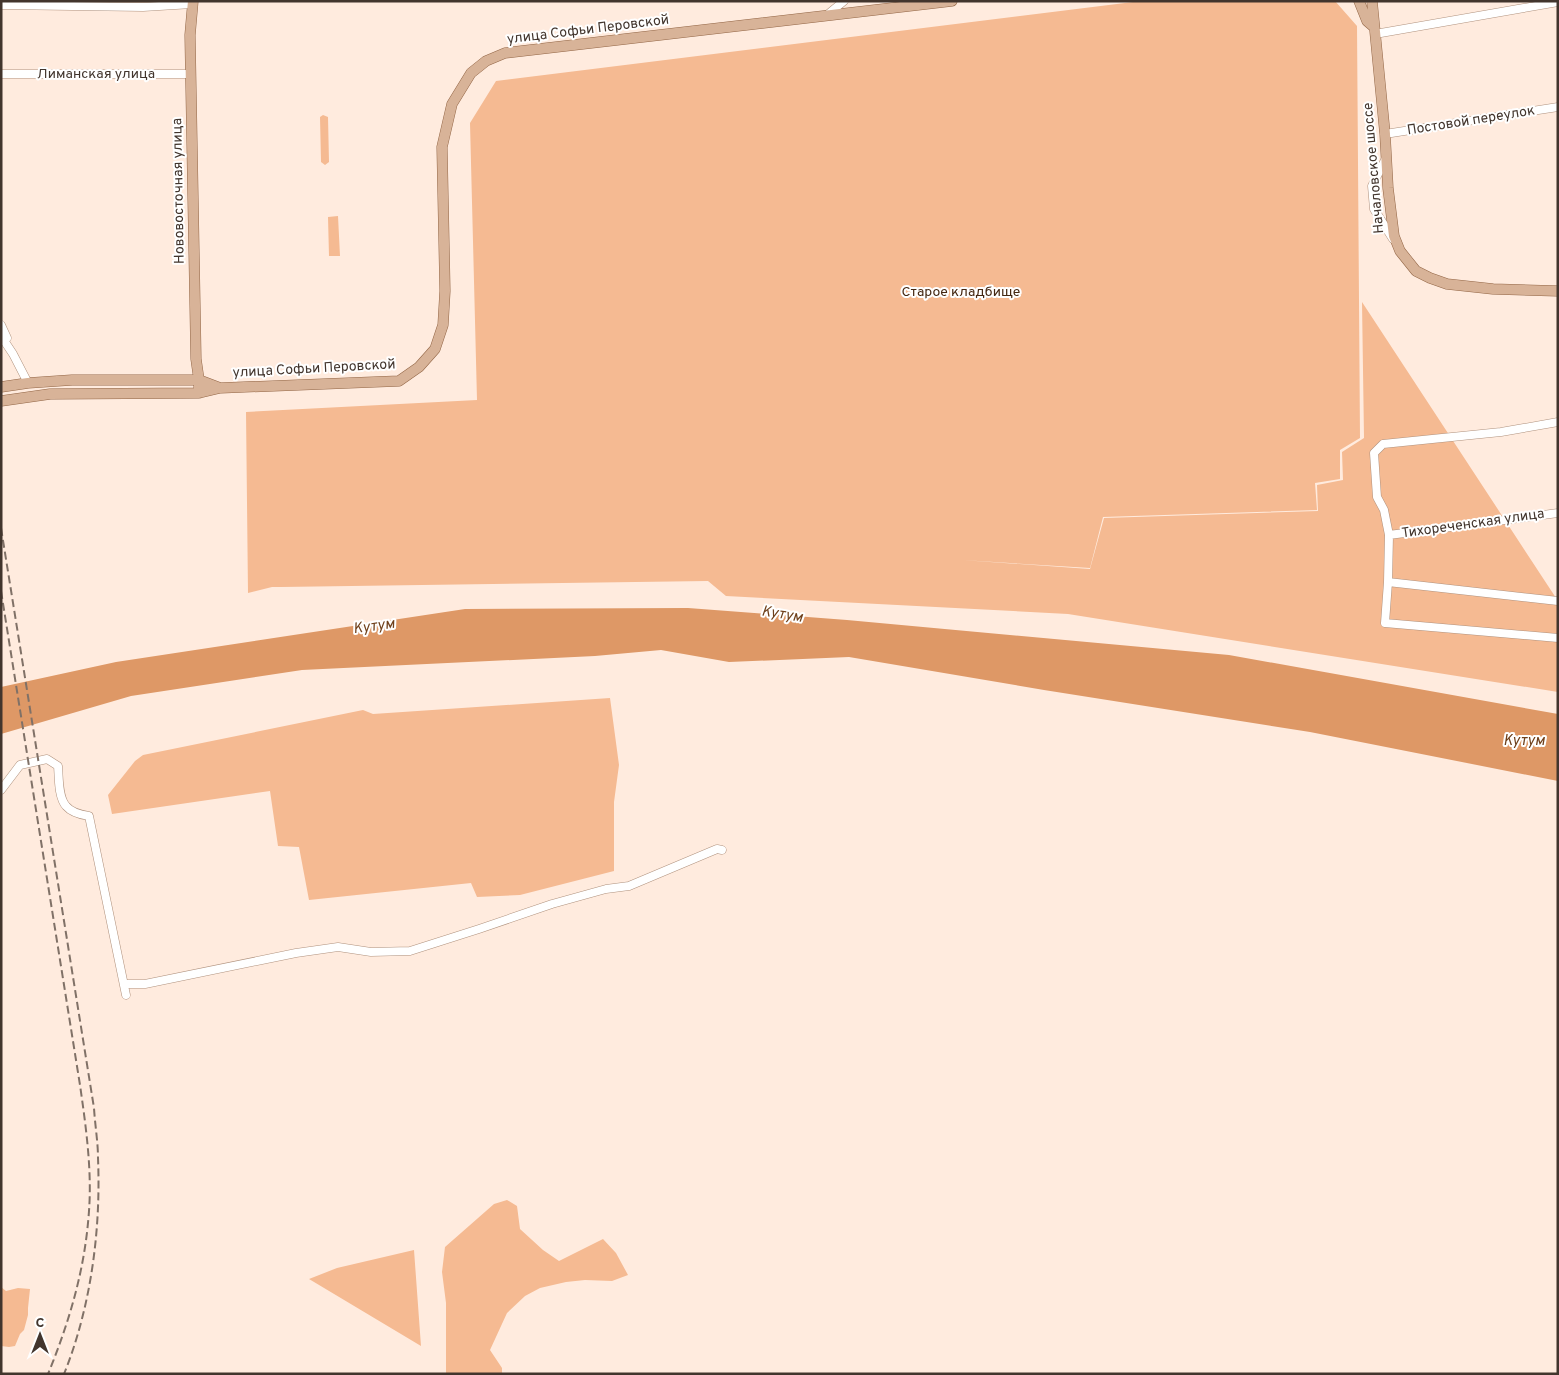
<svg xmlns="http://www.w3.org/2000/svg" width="1559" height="1375" viewBox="0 0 1559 1375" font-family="Overpass,sans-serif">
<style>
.green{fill:#f5ba92}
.water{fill:#de9866}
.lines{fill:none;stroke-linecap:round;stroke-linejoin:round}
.minor-casing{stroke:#b0927e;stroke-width:9}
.major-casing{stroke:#936646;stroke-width:11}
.minor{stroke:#fff;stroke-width:8}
.major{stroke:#d8b398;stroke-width:10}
.rail{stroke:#807167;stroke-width:2;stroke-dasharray:8 4;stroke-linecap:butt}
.labels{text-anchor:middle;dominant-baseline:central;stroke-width:4;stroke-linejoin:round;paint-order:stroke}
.street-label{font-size:14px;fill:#42352d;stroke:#fff}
.park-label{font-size:14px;fill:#442711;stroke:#fff}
.water-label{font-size:15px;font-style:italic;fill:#6f401b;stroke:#fff}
</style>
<rect width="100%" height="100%" fill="#ffebde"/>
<path class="green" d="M1141 1H1335L1357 26 1360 438 1340 450V479L1315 483 1317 510 1103 517 1090 568 962 560 1090 569 1104 518 1318 511 1317 485 1343 480 1342 452 1364 438 1362 302 1558 601V692L1068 614 726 596 708 581 281 587H272L248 593 246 412 477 400 470 123 496 81Z
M323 115 328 117 329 162 325 165 321 162 320 117Z
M338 216 340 256H329L328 217Z
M610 698 619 765 614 802V871L520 895 477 897 471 883 309 900 299 847 278 846 270 791 112 814 108 795 135 761 143 755 363 710 373 714Z
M507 1200 517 1206 520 1229 543 1250 559 1261 603 1239 616 1253 628 1275 612 1281 585 1280 566 1282 540 1288 525 1296 507 1313 490 1350 502 1368V1374H446V1303L442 1272 445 1247 494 1204Z
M414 1250 421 1346 309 1279 337 1268Z
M1 1287 6 1291 18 1288 30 1289 28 1308V1315L24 1330 20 1334 15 1346 9 1347 1 1346Z"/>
<path class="water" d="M688 608 847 620 1229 655 1558 714V781L1310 732 1044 690 849 657 729 662 661 650 595 656 302 670 131 696 1 734V687L116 662 465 609Z"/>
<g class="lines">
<g class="minor-casing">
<path id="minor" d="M1 5 143 7 192 4
M827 15 844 1
M1375 34 1558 2
M1 74H191
M1385 134 1558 107
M1386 158 1372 186 1374 209 1393 239
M1 325 7 338
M1 336 13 354 28 383
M1558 422 1501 432 1383 444 1374 453 1377 497 1384 510 1389 535 1388 582 1385 623 1558 638
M1389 535 1558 513
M1388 582 1558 601
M1 790 20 765 47 759 58 766C59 777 58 797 66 806 71 812 82 815 89 816L126 995
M124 984H145L296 953 338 947 371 952 410 951 479 929 552 904 606 889 629 886 717 849 722 850"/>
</g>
<g class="major-casing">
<path id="major" d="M193 1 190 35 196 359 199 380V393
M1359 1 1367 21 1374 27
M1372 1 1385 134 1388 188 1394 236 1400 251 1416 271 1430 278 1447 284 1493 289 1558 291
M1 387 28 383 72 380H199L220 388
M1 401 50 394 199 393 220 388 399 381 419 367 435 349 443 325 445 291 442 147 452 104 471 73 486 61 505 53 952 1"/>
</g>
<use href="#minor" class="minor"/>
<use href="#major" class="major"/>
<path class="rail" d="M1 528 94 1108C95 1125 98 1142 98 1158 101 1230 91 1307 64 1374
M1 591 80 1085C86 1127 92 1170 89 1211 85 1269 70 1320 48 1374"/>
</g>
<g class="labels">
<g class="street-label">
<text transform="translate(588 30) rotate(-7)">улица Софьи Перовской</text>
<text x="96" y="74">Лиманская улица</text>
<text transform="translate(1471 121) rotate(-9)">Постовой переулок</text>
<text transform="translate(1374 168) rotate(-95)">Началовское шоссе</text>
<text transform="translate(179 191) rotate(-91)">Нововосточная улица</text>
<text transform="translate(314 369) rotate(-3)">улица Софьи Перовской</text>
<text transform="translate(1473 524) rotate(-8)">Тихореченская улица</text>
</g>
<g class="park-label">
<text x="961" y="292">Старое кладбище</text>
</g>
<g class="water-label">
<text transform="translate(782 615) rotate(9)">Кутум</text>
<text transform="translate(374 627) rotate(-8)">Кутум</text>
<text x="1524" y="741">Кутум</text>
</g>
</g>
<rect width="1559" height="1375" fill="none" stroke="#42352d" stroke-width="5"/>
<g transform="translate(40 1335)" stroke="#ffffff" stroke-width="4" paint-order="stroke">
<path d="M0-4L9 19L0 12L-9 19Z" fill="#42352d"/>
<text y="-8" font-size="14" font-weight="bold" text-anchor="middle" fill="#42352d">С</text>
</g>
</svg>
